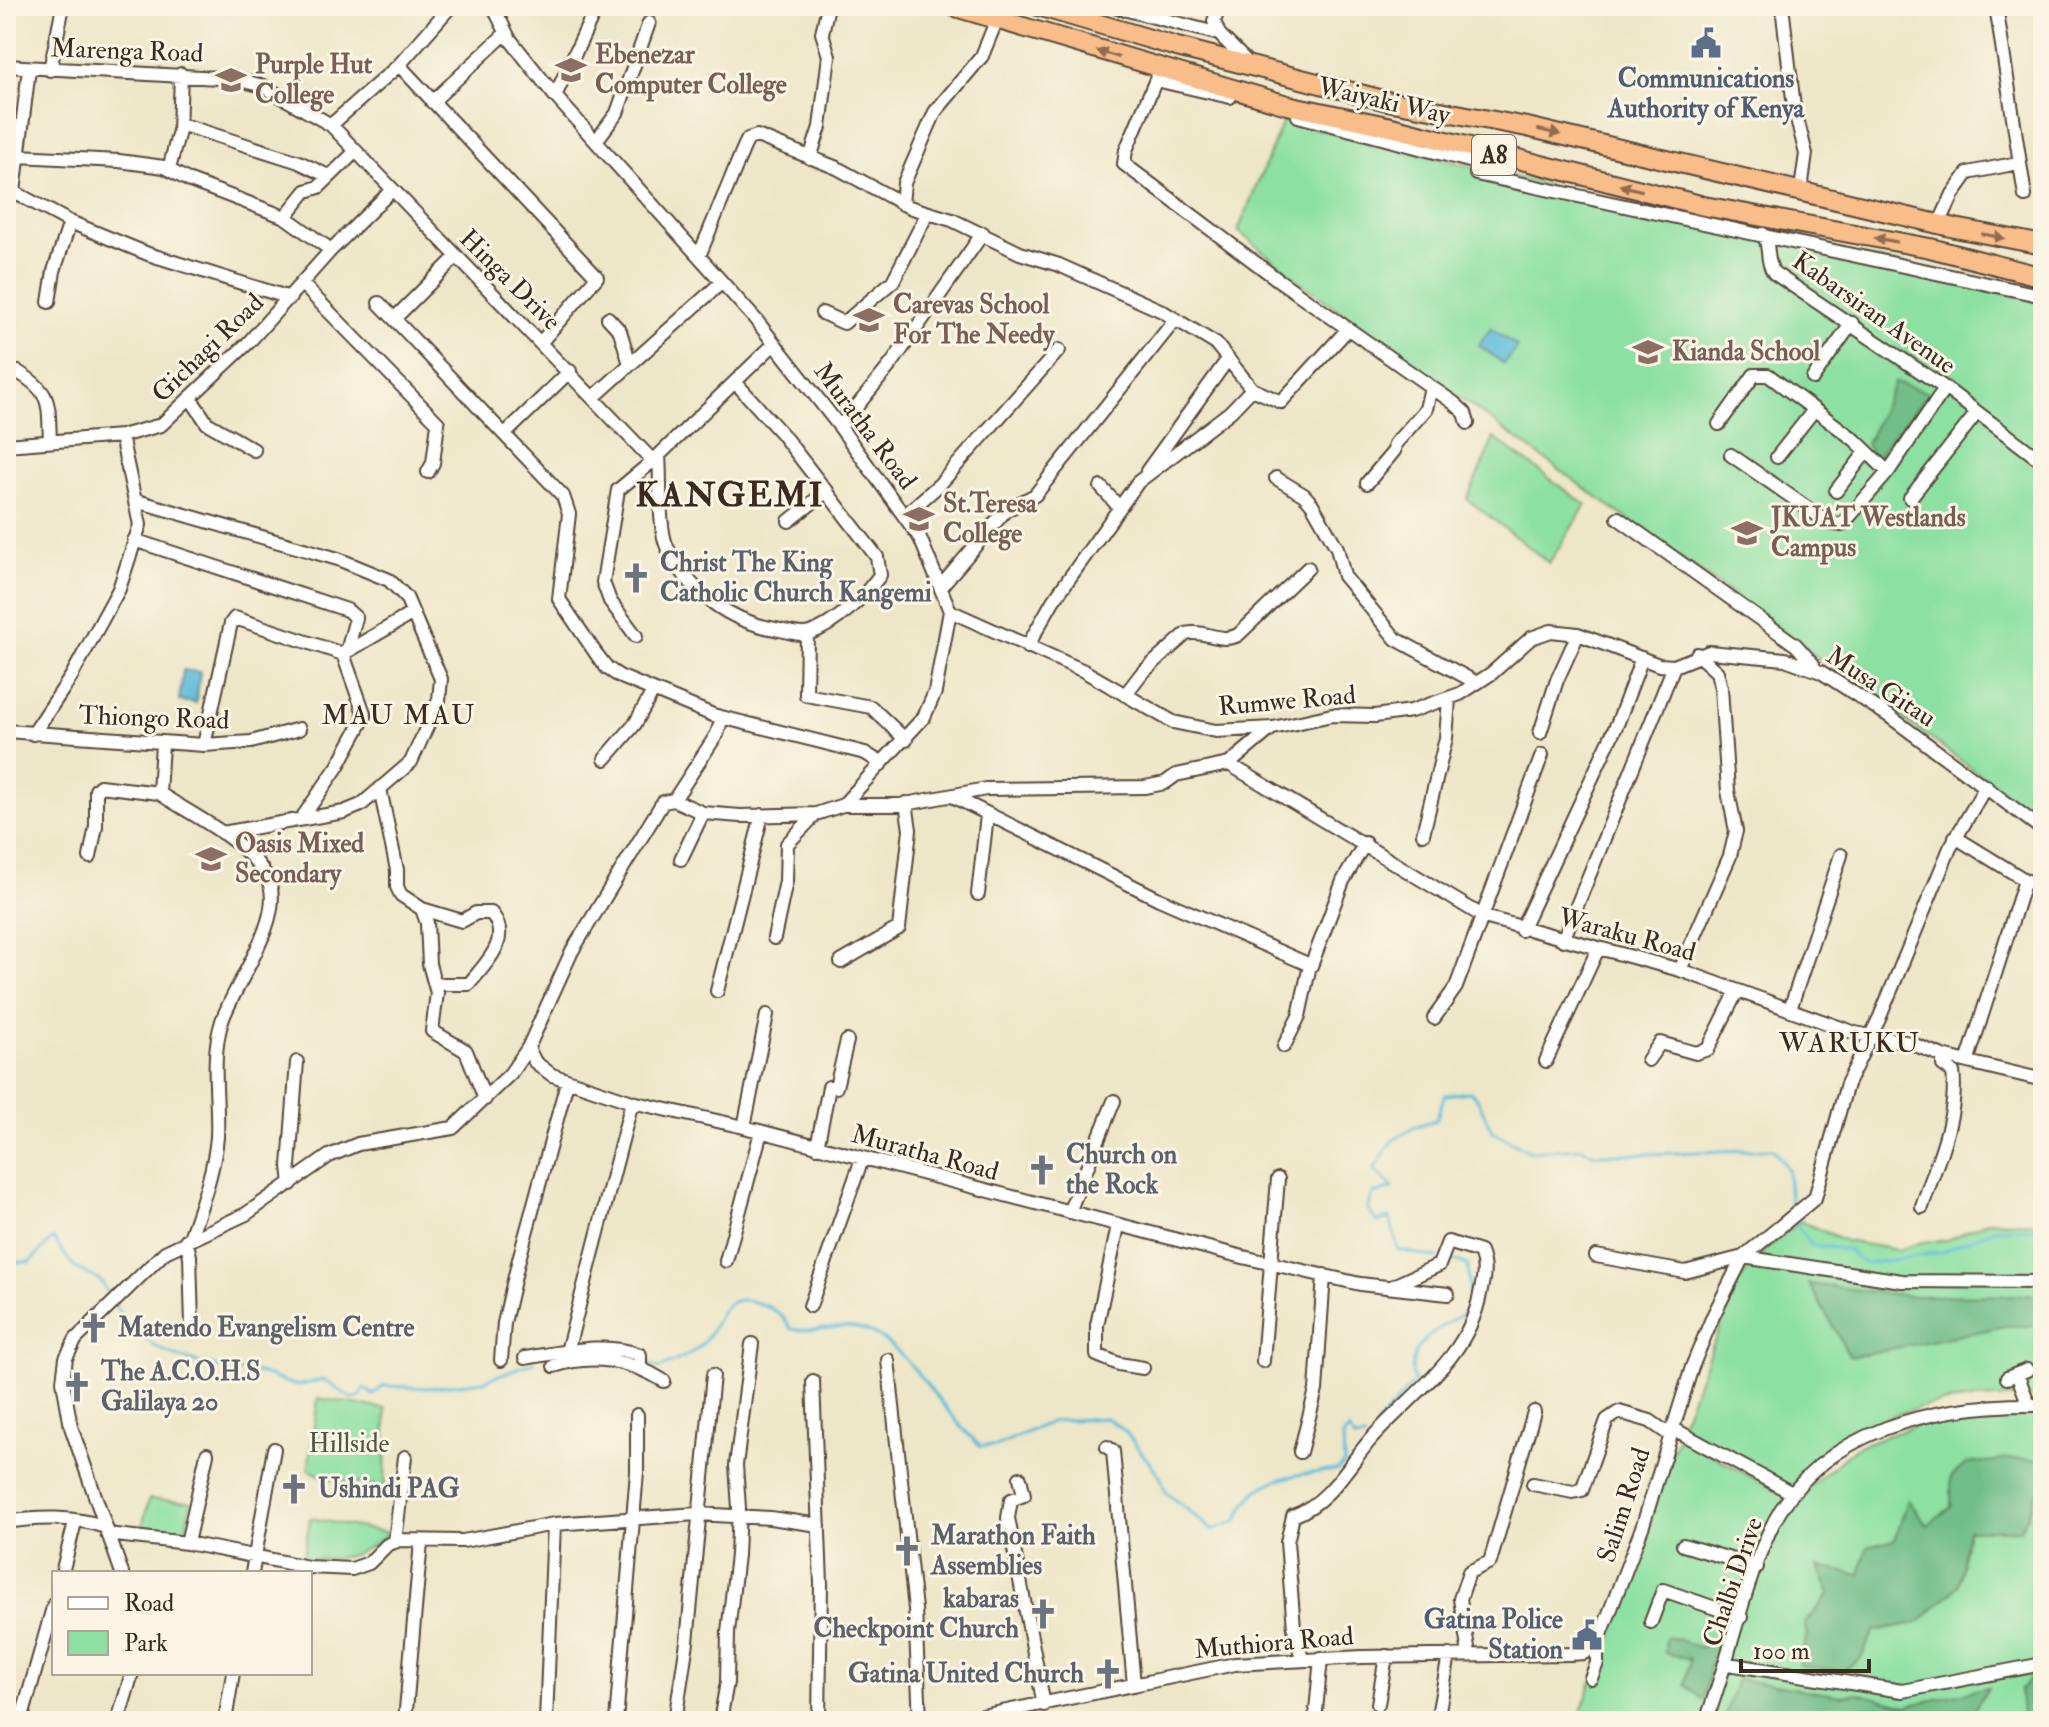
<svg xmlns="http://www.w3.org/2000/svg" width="2049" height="1727" viewBox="0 0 2049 1727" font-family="'IM FELL Double Pica',serif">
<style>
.green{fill:#8ce0a2;stroke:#648560;stroke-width:2}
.forest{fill:#71be88;stroke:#567453;stroke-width:2}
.water{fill:#5bbbda;stroke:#4b727c;stroke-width:2}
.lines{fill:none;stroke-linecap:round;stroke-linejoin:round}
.stream{stroke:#5bbbda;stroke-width:3}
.minor-casing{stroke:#564638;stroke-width:16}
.highway-casing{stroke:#564638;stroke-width:22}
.minor{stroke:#fff;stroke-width:12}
.highway{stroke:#f9bd89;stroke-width:18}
.oneway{fill:#906c4e}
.labels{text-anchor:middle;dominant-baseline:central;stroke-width:6;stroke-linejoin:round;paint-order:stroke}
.shield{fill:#fcf5e5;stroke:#75675a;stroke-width:2}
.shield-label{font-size:24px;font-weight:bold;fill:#3b2a1e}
.street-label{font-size:26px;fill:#3b2a1e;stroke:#fcf5e5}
.education-label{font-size:26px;font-weight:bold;fill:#785e54;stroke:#fcf5e5;text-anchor:start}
.service-label{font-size:26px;font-weight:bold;fill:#4e5e75;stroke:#fcf5e5}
.worship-label{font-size:26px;font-weight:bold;fill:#5b616d;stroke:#fcf5e5;text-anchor:start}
.park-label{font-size:26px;fill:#4f583f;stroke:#fcf5e5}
.neighbourhood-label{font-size:28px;letter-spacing:2px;fill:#3b2a1e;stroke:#fcf5e5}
.district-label{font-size:34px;font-weight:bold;letter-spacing:2px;fill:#3b2a1e;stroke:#fcf5e5}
</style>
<rect width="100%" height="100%" fill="#fcf5e5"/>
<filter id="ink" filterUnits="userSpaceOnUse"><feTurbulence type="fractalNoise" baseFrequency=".0125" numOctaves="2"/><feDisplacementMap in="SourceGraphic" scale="16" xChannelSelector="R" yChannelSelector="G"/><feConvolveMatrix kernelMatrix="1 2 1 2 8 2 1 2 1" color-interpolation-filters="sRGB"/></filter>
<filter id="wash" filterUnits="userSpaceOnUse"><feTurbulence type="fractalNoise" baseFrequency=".006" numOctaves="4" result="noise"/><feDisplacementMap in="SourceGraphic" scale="32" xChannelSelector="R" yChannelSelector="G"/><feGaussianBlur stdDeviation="1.8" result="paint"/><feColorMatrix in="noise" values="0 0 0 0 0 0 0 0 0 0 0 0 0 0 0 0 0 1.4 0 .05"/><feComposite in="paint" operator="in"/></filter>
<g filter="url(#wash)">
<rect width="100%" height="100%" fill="#ede6c8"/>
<path class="green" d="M1283 121 1786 242 2043 291V820L1300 282 1238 231Z
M1494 438 1586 505 1549 563 1467 499Z
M1800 1221 1846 1241 1898 1250 1922 1242 1948 1240 1988 1221 2043 1223V1398C1969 1396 1913 1400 1846 1437 1826 1449 1808 1471 1791 1487L1680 1426 1738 1283 1760 1254Z
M318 1398 386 1409 385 1487 330 1479 308 1470Z
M2033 1411 2043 1412V1721H1578L1678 1437 1785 1495 1799 1496 1858 1446 1918 1425Z
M149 1499 191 1502 185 1534 142 1528Z
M310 1518 389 1533C357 1559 343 1559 303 1559Z"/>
<path class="forest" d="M1895 382 1929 393 1881 450 1876 463 1866 444Z
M1809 1284 1909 1296 2043 1295V1326H2006L1850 1357Z
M2012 1459 2043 1460V1482L2020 1530H1968L1959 1585 1920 1622 1874 1631 1861 1658 1843 1671 1799 1665 1807 1634 1804 1624 1830 1593 1818 1567 1860 1575 1867 1547 1895 1540 1908 1500 1927 1525 1951 1507V1477L1966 1464Z
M1724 1630 1727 1655 1715 1658 1710 1664 1703 1700 1685 1685 1690 1659 1665 1653 1666 1637C1698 1641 1696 1661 1724 1630Z
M2043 1677V1716L2022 1715 2020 1690 2031 1678Z
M1737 1679 1841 1696 1857 1693 1907 1706 1988 1687 1967 1721H1723Z"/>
<path class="water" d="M1491 328 1517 347 1504 364 1479 345Z
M183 670 200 672 196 703 179 701Z"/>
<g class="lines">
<path class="stream" d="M1794 1221 1811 1245 1850 1250 1854 1257 1866 1264 1942 1252 1994 1229 2043 1228
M1437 1258 1398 1250 1390 1218 1377 1222 1368 1209 1373 1194 1393 1188 1374 1169 1392 1141 1416 1126 1436 1120 1445 1095 1470 1092 1477 1098 1492 1131 1529 1151 1582 1148 1595 1154H1650L1773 1149 1788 1169 1791 1214
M6 1262H30L53 1238 74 1267 101 1281 111 1299
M115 1305C143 1358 204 1366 258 1373 271 1375 286 1385 299 1385 307 1384 316 1381 324 1380L351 1398 360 1397 364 1388 374 1395 383 1386 428 1388 483 1381 534 1362
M644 1362 659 1368C672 1362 689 1357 699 1347 723 1326 715 1286 763 1305 776 1310 784 1316 791 1329 816 1334 840 1322 864 1330 908 1344 943 1415 981 1446H995L1053 1421 1106 1418 1125 1431 1160 1476 1166 1492 1212 1530 1237 1521C1254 1474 1295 1476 1337 1470L1344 1464 1343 1436 1349 1430 1355 1439 1365 1438
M1377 1424 1414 1382C1403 1342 1443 1327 1470 1309L1468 1265 1445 1257"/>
</g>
</g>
<g filter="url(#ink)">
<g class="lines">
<g class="minor-casing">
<path id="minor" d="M1112 6 1219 34
M1220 6 1214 21 1219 34 1249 64
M1782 6 1794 107 1806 154 1801 189
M1996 6 2025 196
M399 65 597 277 541 342
M6 66 236 79 263 86 331 125 653 461 774 344
M50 70 63 6
M1160 70 1126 150 1124 164 1277 279 1454 403 1465 413 1468 423
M1156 80 1230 97
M555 96 597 6
M432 102 506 33
M1298 116 1477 163
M180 124 299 162 328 176
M331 125 399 65 451 6
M596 141 617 113 649 23
M1478 151 1476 174 2043 296
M18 156 119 161 164 167 190 181 285 217 331 250
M810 158 820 127 829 56 822 33 828 6
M169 169 179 131 181 74
M14 192 29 69
M6 193 14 192 70 222 148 254 290 298
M902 204 904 183 935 112 982 56 997 19
M285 217 306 191 319 187 356 151
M1939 224 1953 194 1968 173 2018 163
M1763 234C1771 246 1765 260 1774 273L1945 388 2043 462
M699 256 744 147 748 139 757 136 837 168 909 207 952 220 1020 253 1059 265 1162 311 1216 344 1252 389
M301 283 438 423 433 463 428 472
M49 302 54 271 70 222
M379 303 563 496 569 514 559 599 597 655 607 668 619 676 713 715 865 753 881 763
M822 313 844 323 893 281 927 214
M395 318 456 257
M608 318 620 331 630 364
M18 372C53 393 48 404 50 441
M1813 378 1852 323
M594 397 722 282
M191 399 207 423 254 450
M1719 424 1754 375H1768L1855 440 1888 472
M840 427 892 363 983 233
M506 433 570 371
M6 445 121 436 161 425 248 343 331 250 392 190
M1731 455 1829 523 1842 525 1888 472 1945 388
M659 456C661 479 658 527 667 547 690 593 729 622 780 630 790 632 800 636 810 633 835 625 865 596 880 575L877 557 782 434 736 383
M1777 457 1814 410
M1147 471 1228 359
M1276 478 1304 495 1312 504 1337 548 1344 576 1396 639 1475 682
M1367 483 1394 451 1395 444 1426 409 1431 387
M1101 487 1119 507
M1836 491 1866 452
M1910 498 1976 414
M137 501 338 559 389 580 406 597 441 679 439 700 411 762 361 805 344 812 222 833
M904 516 940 484 1059 350
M1618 518 1796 645 1813 664
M789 521 827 491
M134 540 347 610 356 618 347 651
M942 585 1005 511 1035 495 1175 320
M950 611 1084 671 1173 722 1216 731 1273 728 1332 715 1375 716 1411 711 1460 694 1492 673 1531 638 1551 631 1578 634 1659 665 1674 666 1709 652 1785 659 1821 672 1889 716 2043 830
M807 634 806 695 871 707 906 740
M636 636 610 601 603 582 618 490 653 461
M1027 647 1053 601 1138 482 1230 412 1252 389 1281 402 1348 329
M1125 695 1141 674 1186 634C1204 629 1220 644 1238 635L1308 568
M6 731 204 745 251 742 299 729
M1540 733 1557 680 1578 634
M33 734 71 677 119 589 140 525 121 436
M162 744 159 793C191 815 256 844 270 885 282 922 234 985 222 1021 210 1058 219 1100 217 1137 214 1172 201 1205 190 1238
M204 745 231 623 235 618 343 654
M605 759 635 724 653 691
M1229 764 1484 917 1680 970 1855 1033 1910 1043 1943 1056 2043 1080
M380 789 397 870V887L401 895 422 909 427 923 429 964 437 993 432 1031 466 1051 485 1099
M954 797 1159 899 1310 965 1299 1016 1284 1046
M674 800 717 734 722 718
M843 805H900L986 789 1145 787 1165 783 1176 775 1229 764 1272 728
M302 818 338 766 365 716 343 654 413 613
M1423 834 1446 738 1449 699
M1955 837 2025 880 2043 886
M90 857 96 826V790L100 786 159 793
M681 859 703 813
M978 894 987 815
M422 909 462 921 476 913H491C513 939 486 963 469 984H436
M1521 930 1618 722 1642 658
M774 938 786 881 787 844 816 814
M1563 940 1674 666
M841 962 899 928 910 830 906 803
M1311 966 1343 881 1365 843
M1680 970 1730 856 1736 831 1728 791 1721 688 1717 672 1697 654
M717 991 762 815
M1790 1009 1841 855
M1434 1018 1456 987 1542 755
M528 1048 535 1062 552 1075 632 1102 744 1127 1243 1257 1360 1284 1448 1294
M1968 1059 2025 880
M1648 1060 1660 1043 1696 1053 1708 1049 1737 991
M1546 1061 1598 949
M744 1127 767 1015
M817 1147 829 1087H836L847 1041
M291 1184 289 1166 297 1062
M1922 1207C1935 1166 1959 1116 1953 1072L1943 1065V1056
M1069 1212 1114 1101
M1118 1226 1097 1325V1355L1119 1364 1143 1368
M186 1240 190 1256 192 1324
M1596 1256 1685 1272 1743 1257 1902 1281 2043 1282
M726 1261 761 1132
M810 1306 862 1159
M525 1358C561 1353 605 1341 640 1355V1366
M501 1360 504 1323 518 1263 567 1082
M888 1360 915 1609 920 1721
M1263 1361 1278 1179
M564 1363 632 1102
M554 1366C592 1353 631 1360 664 1381
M2017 1374 2029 1405
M2007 1378 2027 1370
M813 1381 821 1584 819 1721
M1672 1428 1792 1493
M1107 1447 1113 1451 1134 1685
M1300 1452 1316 1390 1324 1275
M1020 1478 1024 1495 1011 1500 1008 1518 1044 1705
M1533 1484 1573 1492 1582 1490 1607 1420 1619 1412 1650 1421 1670 1435
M6 1522C37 1517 76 1516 105 1527
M107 1534 187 1543 308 1567 352 1569 369 1563 387 1545 399 1540 463 1541 554 1524 697 1514 770 1518 819 1525
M395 1542 405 1457
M187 1543 207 1454
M1683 1545 1757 1567
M62 1573 75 1522
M122 1573 71 1427 63 1381 66 1358 76 1339 165 1252 246 1214 329 1156 358 1144 453 1128 510 1074 528 1048 572 951 663 802 674 800 703 813 740 816 816 814 843 805 924 717 935 692 950 611 920 538 840 427 756 320 555 96 509 38 493 6
M252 1573 274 1449
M1651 1622 1663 1590 1741 1617
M1469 1654 1460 1599 1469 1572 1490 1562 1534 1412
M1302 1659 1294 1628 1287 1542 1293 1516C1330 1502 1346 1468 1371 1439 1412 1393 1468 1359 1480 1294 1484 1277 1486 1267 1480 1252L1448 1242 1439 1265 1393 1286
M1728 1664 1902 1691 2043 1664
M1591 1678 1597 1663V1645L1643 1525 1692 1367 1713 1316 1743 1257 1815 1198 1847 1084 1879 1019 1950 848 1986 786
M1378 1704 1386 1656
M21 1721 54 1604
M118 1721 132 1673
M225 1721 233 1673
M405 1721 421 1542
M546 1721 554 1524
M616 1721 637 1472V1415
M675 1721 687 1642 713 1375
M720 1721 727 1682 728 1632 737 1555 739 1508 736 1465 752 1344
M958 1721 1235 1664 1362 1657 1570 1654 1584 1653 1597 1645
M1315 1721 1321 1658
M1437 1721 1449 1655
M1706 1721C1729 1660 1743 1587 1770 1530 1818 1427 1940 1403 2043 1405"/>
</g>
<g class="highway-casing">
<path id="highway" d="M952 6 1287 105 1387 126 1704 206 1930 248 2043 277
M1038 6 1177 47 1387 101 1527 127 1955 228 2043 245"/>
</g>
<use href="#minor" class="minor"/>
<use href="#highway" class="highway"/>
</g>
<defs><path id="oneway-solid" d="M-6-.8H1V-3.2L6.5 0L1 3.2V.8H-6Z" transform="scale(2)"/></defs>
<g class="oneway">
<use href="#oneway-solid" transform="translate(1108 54) rotate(-163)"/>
<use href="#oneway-solid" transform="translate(1549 132) rotate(13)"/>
<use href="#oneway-solid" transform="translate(1631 188) rotate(-166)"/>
<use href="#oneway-solid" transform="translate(1993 236) rotate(11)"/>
<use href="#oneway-solid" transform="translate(1886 240) rotate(-170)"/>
</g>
</g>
<defs>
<g id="civic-bare" transform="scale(2.4)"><path d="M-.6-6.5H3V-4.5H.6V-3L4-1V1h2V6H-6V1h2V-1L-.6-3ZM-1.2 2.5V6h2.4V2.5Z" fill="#5c6f8a" stroke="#fcf5e5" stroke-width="2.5" paint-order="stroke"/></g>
<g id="university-bare" transform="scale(2.4)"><path d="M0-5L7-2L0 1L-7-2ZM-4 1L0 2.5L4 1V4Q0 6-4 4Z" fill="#8d6e63" stroke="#fcf5e5" stroke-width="2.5" paint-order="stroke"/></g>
<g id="school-bare" transform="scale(2.4)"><path d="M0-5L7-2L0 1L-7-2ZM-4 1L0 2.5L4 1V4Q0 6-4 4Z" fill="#8d6e63" stroke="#fcf5e5" stroke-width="2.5" paint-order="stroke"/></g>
<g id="church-bare" transform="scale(2.4)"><path d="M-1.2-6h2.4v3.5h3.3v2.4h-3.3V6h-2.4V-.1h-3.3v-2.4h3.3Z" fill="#6b7280" stroke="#fcf5e5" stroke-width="2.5" paint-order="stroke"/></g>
</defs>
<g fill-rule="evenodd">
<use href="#civic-bare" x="1706" y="43"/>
<use href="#university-bare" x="571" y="70"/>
<use href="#university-bare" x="231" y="80"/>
<use href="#school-bare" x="869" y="320"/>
<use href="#school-bare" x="1648" y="352"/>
<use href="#university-bare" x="919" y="519"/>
<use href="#university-bare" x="1747" y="533"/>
<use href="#church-bare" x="636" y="578"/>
<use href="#school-bare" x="211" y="859"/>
<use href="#church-bare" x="1042" y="1170"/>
<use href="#church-bare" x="94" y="1328"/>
<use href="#church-bare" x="77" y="1387"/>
<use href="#church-bare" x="294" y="1489"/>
<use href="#church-bare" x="907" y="1551"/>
<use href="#church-bare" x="1043" y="1614"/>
<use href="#civic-bare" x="1587" y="1635"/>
<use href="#church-bare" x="1108" y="1674"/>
</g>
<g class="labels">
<rect class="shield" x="1472" y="135" width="44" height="40" rx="6"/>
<g class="shield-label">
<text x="1494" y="155">A8</text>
</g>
<g class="street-label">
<text transform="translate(127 51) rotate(2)">Marenga Road</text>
<text transform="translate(1384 101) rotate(13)">Waiyaki Way</text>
<text transform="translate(510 280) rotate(45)">Hinga Drive</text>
<text transform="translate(1874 313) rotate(35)">Kabarsiran Avenue</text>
<text transform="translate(208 348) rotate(-44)">Gichagi Road</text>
<text transform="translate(865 426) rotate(53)">Muratha Road</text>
<text transform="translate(1881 687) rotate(33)">Musa Gitau</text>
<text transform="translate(1287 701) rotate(-5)">Rumwe Road</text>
<text transform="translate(154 718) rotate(2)">Thiongo Road</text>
<text transform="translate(1627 935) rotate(15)">Waraku Road</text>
<text transform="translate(925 1153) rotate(15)">Muratha Road</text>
<text transform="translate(1624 1505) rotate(-72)">Salim Road</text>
<text transform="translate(1733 1582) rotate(-71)">Chalbi Drive</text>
<text transform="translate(1274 1643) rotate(-5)">Muthiora Road</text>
</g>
<g class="education-label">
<text x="595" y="55">Ebenezar<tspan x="595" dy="30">Computer College</tspan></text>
<text x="255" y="65">Purple Hut<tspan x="255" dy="30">College</tspan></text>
<text x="893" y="305">Carevas School<tspan x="893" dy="30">For The Needy</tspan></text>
<text x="1672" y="352">Kianda School</text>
<text x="943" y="504">St.Teresa<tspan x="943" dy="30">College</tspan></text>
<text x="1771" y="518">JKUAT Westlands<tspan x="1771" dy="30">Campus</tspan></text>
<text x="235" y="844">Oasis Mixed<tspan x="235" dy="30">Secondary</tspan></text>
</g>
<g class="service-label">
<text x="1706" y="79">Communications<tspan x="1706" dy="30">Authority of Kenya</tspan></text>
<text x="1563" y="1620" text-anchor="end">Gatina Police<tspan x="1563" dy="30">Station</tspan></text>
</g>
<g class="worship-label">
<text x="660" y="563">Christ The King<tspan x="660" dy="30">Catholic Church Kangemi</tspan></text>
<text x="1066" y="1155">Church on<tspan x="1066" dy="30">the Rock</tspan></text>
<text x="118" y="1328">Matendo Evangelism Centre</text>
<text x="101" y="1372">The A.C.O.H.S<tspan x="101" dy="30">Galilaya 20</tspan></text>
<text x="318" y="1489">Ushindi PAG</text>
<text x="931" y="1536">Marathon Faith<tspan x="931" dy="30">Assemblies</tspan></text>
<text x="1019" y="1599" text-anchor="end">kabaras<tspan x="1019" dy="30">Checkpoint Church</tspan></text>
<text x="1084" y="1674" text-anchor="end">Gatina United Church</text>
</g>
<g class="park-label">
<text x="349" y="1444">Hillside</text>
</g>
<g class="neighbourhood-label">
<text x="399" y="715">MAU MAU</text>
<text x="1850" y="1043">WARUKU</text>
</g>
<g class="district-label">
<text x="730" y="495">KANGEMI</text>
</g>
</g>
<rect width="2049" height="1727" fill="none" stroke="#fcf5e5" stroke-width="32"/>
<rect x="52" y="1571" width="260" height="104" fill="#fcf5e5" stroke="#afa495" stroke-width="2"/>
<rect x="68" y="1597" width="40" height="12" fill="#ffffff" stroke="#afa495" stroke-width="2"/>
<text x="124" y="1611" font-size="24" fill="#3b2a1e">Road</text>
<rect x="68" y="1631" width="40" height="24" fill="#8ce0a2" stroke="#afa495" stroke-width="2"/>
<text x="124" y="1651" font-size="24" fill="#3b2a1e">Park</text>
<path d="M1741 1659v12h128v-12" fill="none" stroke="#3b2a1e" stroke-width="4"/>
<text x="1753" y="1659" font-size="24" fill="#3b2a1e" stroke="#fcf5e5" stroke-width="6" paint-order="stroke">100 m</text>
</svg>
